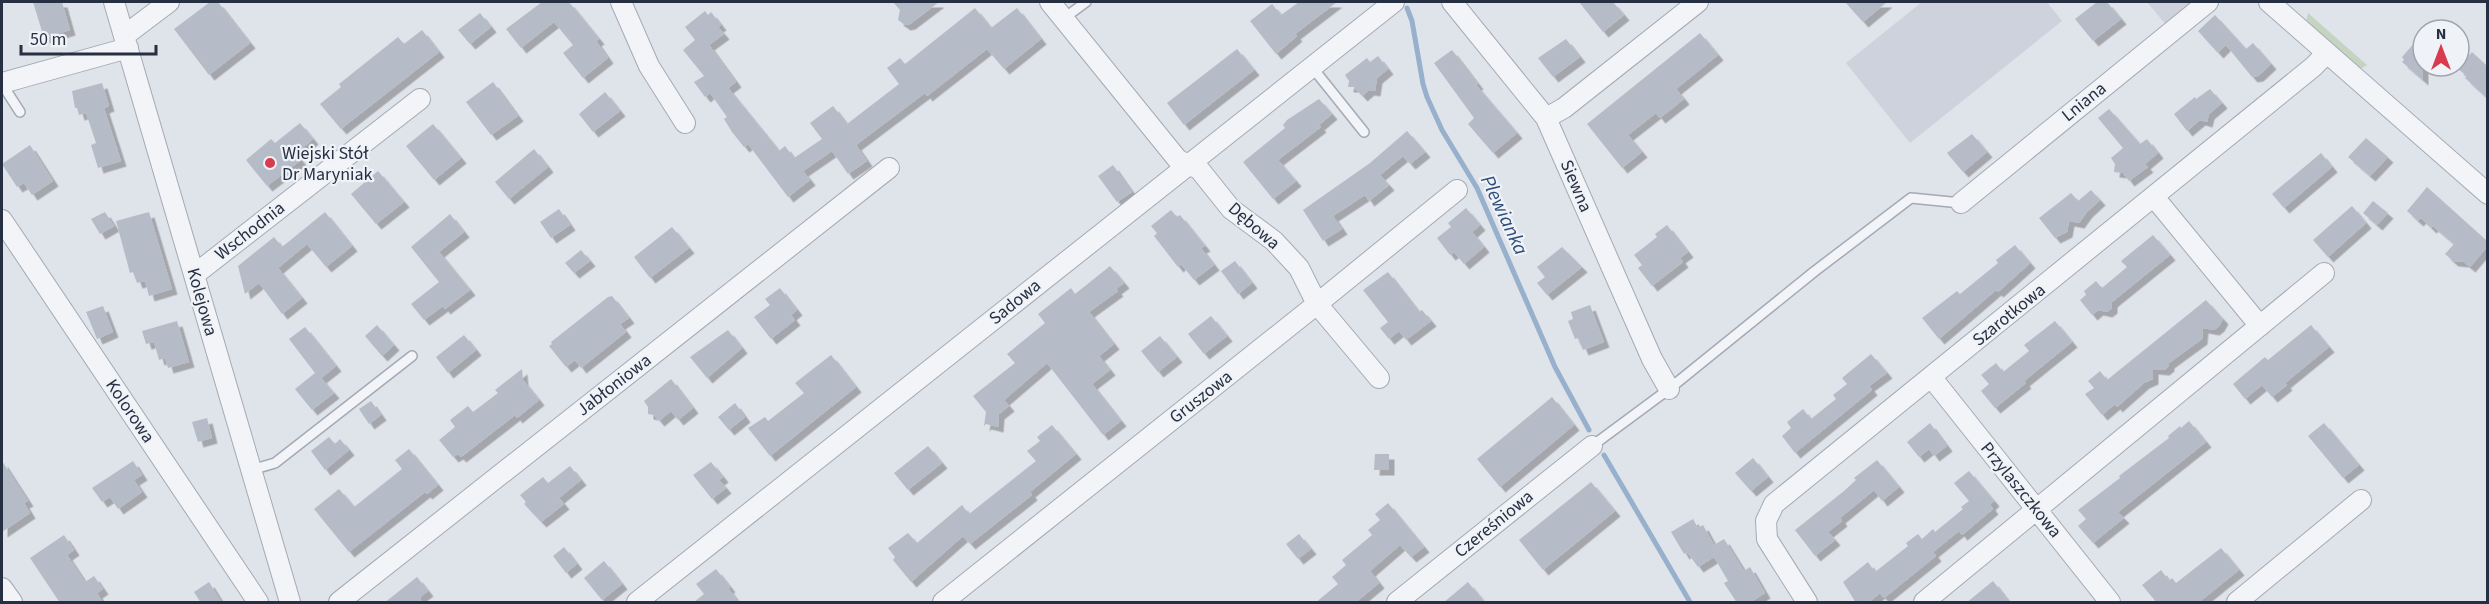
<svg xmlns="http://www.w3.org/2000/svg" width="2489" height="604" viewBox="0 0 2489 604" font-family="'Source Sans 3',sans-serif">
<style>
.built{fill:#cdd2dc}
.green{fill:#c4d4c0}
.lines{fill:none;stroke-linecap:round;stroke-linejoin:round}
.stream{stroke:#97b0cc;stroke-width:5}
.building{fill:#b6bcc7;filter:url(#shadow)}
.service-casing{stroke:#a4aab4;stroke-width:12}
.minor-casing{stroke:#a4aab4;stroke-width:22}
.service{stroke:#f2f4f8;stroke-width:9}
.minor{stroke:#f2f4f8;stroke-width:20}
.poi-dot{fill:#d83b4e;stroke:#eff2f7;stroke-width:2}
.labels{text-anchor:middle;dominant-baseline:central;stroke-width:4.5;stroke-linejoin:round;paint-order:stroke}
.street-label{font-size:18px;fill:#273042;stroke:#eff2f7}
.poi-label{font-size:18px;fill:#273042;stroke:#eff2f7;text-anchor:start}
.water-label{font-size:20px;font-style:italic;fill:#2e4d79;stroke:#eff2f7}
</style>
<defs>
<filter id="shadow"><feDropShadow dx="5.5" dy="5.5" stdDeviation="0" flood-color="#0004"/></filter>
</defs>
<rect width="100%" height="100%" fill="#dfe3ea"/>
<path class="built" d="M1922 2H2047L2062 21 1910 143 1846 63Z
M2147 2H2199L2167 26Z"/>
<path class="green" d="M2308 13 2367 65 2360 69 2306 22Z"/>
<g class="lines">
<path class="stream" d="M1407 8 1412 21 1423 84 1427 97 1442 130 1477 188 1555 367 1589 430
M1604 455 1690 602"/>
</g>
<path class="building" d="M33 2H62L70 30 44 38Z
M210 2H218L250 43 209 75 174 29Z
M542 2H569L599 39 596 41 608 58 583 78 563 53 573 45 554 22 521 48 506 29Z
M893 2H939L910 24 905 25 898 20 900 10Z
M1299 2H1337L1295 34 1297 36 1276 54 1250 21 1272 4 1281 15Z
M1579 2H1613L1624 15 1603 32Z
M1845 2H1887L1863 22Z
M2097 2H2107L2121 19 2093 41 2075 19Z
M975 8 991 28 1017 8 1041 39 1004 69 987 49 927 96 925 93 856 145 867 161 848 174 832 151 803 171 810 180 788 197 748 144 744 147 732 132 724 119 727 117 710 93 705 97 694 82 704 76 683 50 695 40 685 27 705 11 708 15 711 12 721 25 718 27 724 34 709 45 736 82 728 88 779 151 785 146 794 158 822 139 810 123 833 106 847 124 899 84 887 68 900 58 905 64Z
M480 13 491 27 470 44 458 30Z
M2215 15 2246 49 2253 43 2271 64 2258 76 2252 77 2226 45 2218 53 2198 31Z
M422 30 439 52 341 129 320 104 341 87 339 84 398 37 404 44Z
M1700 33 1718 55 1676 89 1684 99 1660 118 1656 113 1628 135 1642 152 1622 168 1587 124Z
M2423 33V80L2402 62 2404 60 2402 57Z
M1566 39 1580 57 1553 77 1538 58Z
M1237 49 1254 70 1184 125 1167 103Z
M1452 50 1478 84 1476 85 1517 133 1493 153 1468 124 1474 118 1434 63Z
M2472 52 2487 66V98L2465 78 2467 76 2458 69Z
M1378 56 1388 69 1377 78 1375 91 1369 90 1362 96 1354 87H1348L1349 81 1345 75 1367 58 1370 62Z
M493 82 518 116 491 135 466 102Z
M102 83 109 106 104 108 121 161 98 168 91 145 96 143 86 113 79 115 77 108H75L72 91Z
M2210 89 2222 103 2209 114 2207 122 2200 120 2187 131 2174 114 2195 97 2196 99Z
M605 92 620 111 593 132 579 114Z
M1319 99 1332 114 1319 125 1321 127 1278 160 1296 181 1273 199 1243 162 1285 128 1283 125 1287 120Z
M2109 109 2140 144 2147 139 2158 153 2145 164 2148 167 2129 181 2123 173 2114 172 2115 164 2111 158 2123 148 2098 118Z
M300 123 313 139 296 154 301 160 267 186 246 160 271 139 275 143Z
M433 124 461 158 434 180 406 146Z
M1407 131 1425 152 1410 164 1403 156 1380 175 1389 185 1369 201 1365 195 1333 216 1342 229 1323 241 1303 210 1370 163Z
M1972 134 1987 152 1963 172 1947 153Z
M2366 138 2388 157 2370 176 2348 157Z
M30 145 53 181 32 195 24 183 17 187 2 164Z
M534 149 548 167 509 199 495 182Z
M2321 153 2332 167 2284 208 2272 194Z
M1113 165 1132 192 1117 202 1098 176Z
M378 171 404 202 376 224 351 194Z
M2427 187 2487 241V247L2470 267 2464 262 2453 261 2445 254 2454 244 2433 226 2431 228 2421 218 2418 221 2407 211Z
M2091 190 2100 200 2087 212 2079 223 2069 221 2067 232 2055 238 2039 218 2071 193 2078 201Z
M2373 201 2388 213 2377 225 2363 213Z
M2352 206 2366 223 2328 257 2313 240Z
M1466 208 1480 225 1472 232 1484 247 1464 264 1454 252 1450 255 1437 238 1451 227 1448 223Z
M559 209 570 225 551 238 540 222Z
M1171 210 1177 217 1180 215 1192 230 1205 246 1201 248 1214 265 1194 280 1181 264 1178 267 1154 236 1157 233 1151 226Z
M105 212 114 226 100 234 91 219Z
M149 212 172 289 149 296 145 281 137 283 133 272 130 273 116 221Z
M325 212 352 246 326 267 307 244 278 268 302 298 282 314 259 283 245 294 238 266 274 237 282 247Z
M450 214 464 232 439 252 470 290 445 309 443 306 424 320 411 304 439 282 411 247Z
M1667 225 1688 252 1680 258 1683 262 1652 286 1638 268 1642 265 1634 255 1657 237 1655 234Z
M672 227 689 248 650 278 634 257Z
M2153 235 2170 255 2112 302V308L2107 312 2098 310 2092 315 2080 300 2086 295 2084 291 2096 281 2102 288 2127 267 2121 261Z
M2015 245 2030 263 1998 292 1996 290 1939 339 1922 318 1957 291 1960 294 1998 263 1996 260Z
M1562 247 1582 267 1547 295 1537 283 1545 277 1537 267Z
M581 250 590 261 574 273 565 263Z
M1235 261 1252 283 1238 294 1221 271Z
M1110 266 1124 283 1116 289 1118 291 1089 312 1114 344 1099 356 1110 370 1092 384 1121 421 1103 435 1047 363 1004 400 1009 406 999 414 998 427 986 424 984 426 986 412 973 396 1015 363 1007 354 1045 323 1038 314 1071 288 1075 294Z
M1388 272 1419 312 1422 310 1431 321 1406 340 1399 331 1389 339 1380 328 1388 322 1363 290Z
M780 288 797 310 791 315 795 320 771 339 754 317 770 305 765 299Z
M612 296 629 318 620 324 626 332 581 368 575 360 566 367 549 346 552 344 551 342 608 297Z
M2206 300 2223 319 2219 326 2214 330 2203 328 2202 339 2169 363V366L2164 370 2153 369V379L2144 383 2117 407 2115 404 2102 415 2085 394 2094 388 2088 381 2100 371 2107 380Z
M1590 305 1604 342 1583 350 1578 338 1575 339 1568 321 1573 319 1571 312Z
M103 306 113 332 97 339 86 312Z
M1211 316 1227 336 1204 354 1188 334Z
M177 321 189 362 168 368 165 358 159 360 154 342 146 344 142 331Z
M2055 321 2072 342 2024 381 2026 383 1995 408 1981 391 1989 384 1981 375 1996 363 2003 372 2029 351 2024 345Z
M377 325 394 345 382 356 365 336Z
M2311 325 2329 347 2285 383 2287 385 2272 397 2262 385 2245 399 2233 384 2265 357 2268 360Z
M305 327 336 366 321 378 334 393 312 410 295 389 315 373 289 339Z
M728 330 742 348 707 378 690 357Z
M464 335 476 350 448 373 436 357Z
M1160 336 1177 357 1158 372 1141 351Z
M1871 354 1887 373 1869 386 1872 390 1795 453 1782 436 1791 428 1787 422 1803 409 1811 419 1836 399 1833 395 1847 384 1842 378Z
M831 355 856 387 770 456 748 428 765 417 768 421 804 393 795 383Z
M522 369 523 380 539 400 517 418 515 415 461 457 458 454 453 457 439 440 455 427 450 420 468 406 473 412 498 393 495 390Z
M671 379 693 408 678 420 671 411 659 421 654 415 648 414V407L644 401Z
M1552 397 1574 425 1500 487 1477 459Z
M371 401 381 415 369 424 359 409Z
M735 403 745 417 729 430 718 417Z
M207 418 212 438 198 442 192 422Z
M2189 421 2206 442 2118 512 2124 518 2093 543 2078 526 2086 519 2078 510 2120 478 2119 476 2169 438 2168 436 2180 426 2181 428Z
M1930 423 1947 446 1934 456 1929 449 1919 457 1907 442Z
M2324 423 2359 465 2343 478 2308 436Z
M1052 425 1076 454 1030 492 1032 495 970 544 963 536 911 582 893 560 895 557 888 548 908 533 917 543 962 505 969 514 1036 461 1027 451 1040 441 1037 437Z
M329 437 335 444 340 439 349 450 325 470 311 451Z
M928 446 942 463 908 490 894 473Z
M409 449 438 485 427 494 425 492 349 552 314 509 339 489 354 507 402 469 395 460Z
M1375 454H1389V470H1374Z
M1753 458 1768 477 1751 491 1735 473Z
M1877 460 1899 487 1882 501 1874 490 1840 518 1842 521 1828 532 1835 540 1815 556 1795 530 1844 491 1856 480 1854 478Z
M2 461 28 501 24 503 30 513 2 532Z
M133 461 142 475 134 480 142 492 118 509 110 497 102 502 92 488Z
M711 462 723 477 719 480 726 488 712 499 693 475Z
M570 466 581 480 559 498 564 504 541 522 524 504 526 502 520 495 543 477 548 483Z
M1969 471 1994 501 1990 505 1993 509 1962 535 1959 531 1933 552 1936 556 1884 598 1880 593 1868 603H1856L1843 582 1868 562 1875 572 1908 546 1906 543 1918 534 1922 539 1933 529 1935 532 1963 509 1961 507 1969 501 1954 483Z
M1591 482 1615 511 1543 570 1519 540Z
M1388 503 1424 547 1411 557 1400 545 1370 571 1379 583 1355 603H1315L1338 584 1332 577 1346 565 1342 560 1372 535 1368 530 1380 520 1375 514Z
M1693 519 1698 528 1703 525 1714 545 1724 539 1744 571 1750 567 1765 593 1749 603H1737L1724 583 1728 581 1714 557 1698 567 1687 552 1684 554 1671 532Z
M1299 534 1311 549 1298 559 1286 544Z
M64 535 74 550 67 555 85 582 94 576 103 589 97 593 103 603H60L30 558Z
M564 547 577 564 566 573 553 556Z
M2221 548 2239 570 2198 603H2157L2142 585 2161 570 2169 581 2172 578 2176 583Z
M604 561 622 584 602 600 584 578Z
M716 569 730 587 728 588 739 603H693L704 594 696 584Z
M417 577 428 591 420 597 422 603H384Z
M1993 581 2010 603H1966Z
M209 582 222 603H201L194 592Z
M1468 582 1485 603H1443Z"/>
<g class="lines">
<g class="service-casing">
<path id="service" d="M1063 19 1086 2
M1312 67 1364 132
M2 84 20 112
M1592 446 1669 389 1815 271 1911 198 1961 203
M251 470 275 463 412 356"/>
</g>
<g class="minor-casing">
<path id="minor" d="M114 2 290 602
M621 2 649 66 685 123
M1050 2 1178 160 1199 169 1231 209 1274 241 1299 268 1317 304 1379 378
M1452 2 1546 118 1652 359 1669 389
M2269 2 2488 194
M124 36 169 2
M2 83 128 48
M1546 118 1564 108 1698 2
M2154 197 2260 326
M1961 203 2208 2
M2 220 258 602
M194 275 420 99
M1932 378 2110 602
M2 588 12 602
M339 602 889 168
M637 602 1394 2
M943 602 1317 304 1457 190
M1397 602 1592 446
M1807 602 1767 539 1766 521 1774 504 2313 67 2327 53
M1924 602 2324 273
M2237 602 2361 500"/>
</g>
<use href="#service" class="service"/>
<use href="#minor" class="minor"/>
</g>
<circle class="poi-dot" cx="270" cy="163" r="6"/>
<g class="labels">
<g class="street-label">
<text transform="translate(2084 102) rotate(-39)">Lniana</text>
<text transform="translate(1576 186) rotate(67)">Siewna</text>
<text transform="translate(1254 226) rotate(41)">Dębowa</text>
<text transform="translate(250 231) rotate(-38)">Wschodnia</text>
<text transform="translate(202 302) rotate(74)">Kolejowa</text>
<text transform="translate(1015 302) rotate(-39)">Sadowa</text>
<text transform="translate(2009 315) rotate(-39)">Szarotkowa</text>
<text transform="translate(614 385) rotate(-38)">Jabłoniowa</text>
<text transform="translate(1201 397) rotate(-38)">Gruszowa</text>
<text transform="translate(130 411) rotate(56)">Kolorowa</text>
<text transform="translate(2021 490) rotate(51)">Przylaszczkowa</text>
<text transform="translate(1494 524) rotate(-39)">Czereśniowa</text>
</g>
<g class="poi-label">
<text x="282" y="153">Wiejski Stół<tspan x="282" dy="21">Dr Maryniak</tspan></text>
</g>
<g class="water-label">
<text transform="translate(1504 215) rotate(65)">Plewianka</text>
</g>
</g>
<rect width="2489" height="604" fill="none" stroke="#273042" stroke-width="6"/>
<g transform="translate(2441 48)"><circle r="28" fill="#eff2f7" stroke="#9fa4af" stroke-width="1.5"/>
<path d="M0-4.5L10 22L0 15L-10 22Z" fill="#d83b4e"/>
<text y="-9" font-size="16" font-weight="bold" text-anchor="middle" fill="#273042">N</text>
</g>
<path d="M21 45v9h135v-9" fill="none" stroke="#273042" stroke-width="3"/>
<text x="30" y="45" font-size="18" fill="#273042" stroke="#eff2f7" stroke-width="4.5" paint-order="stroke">50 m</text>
</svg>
